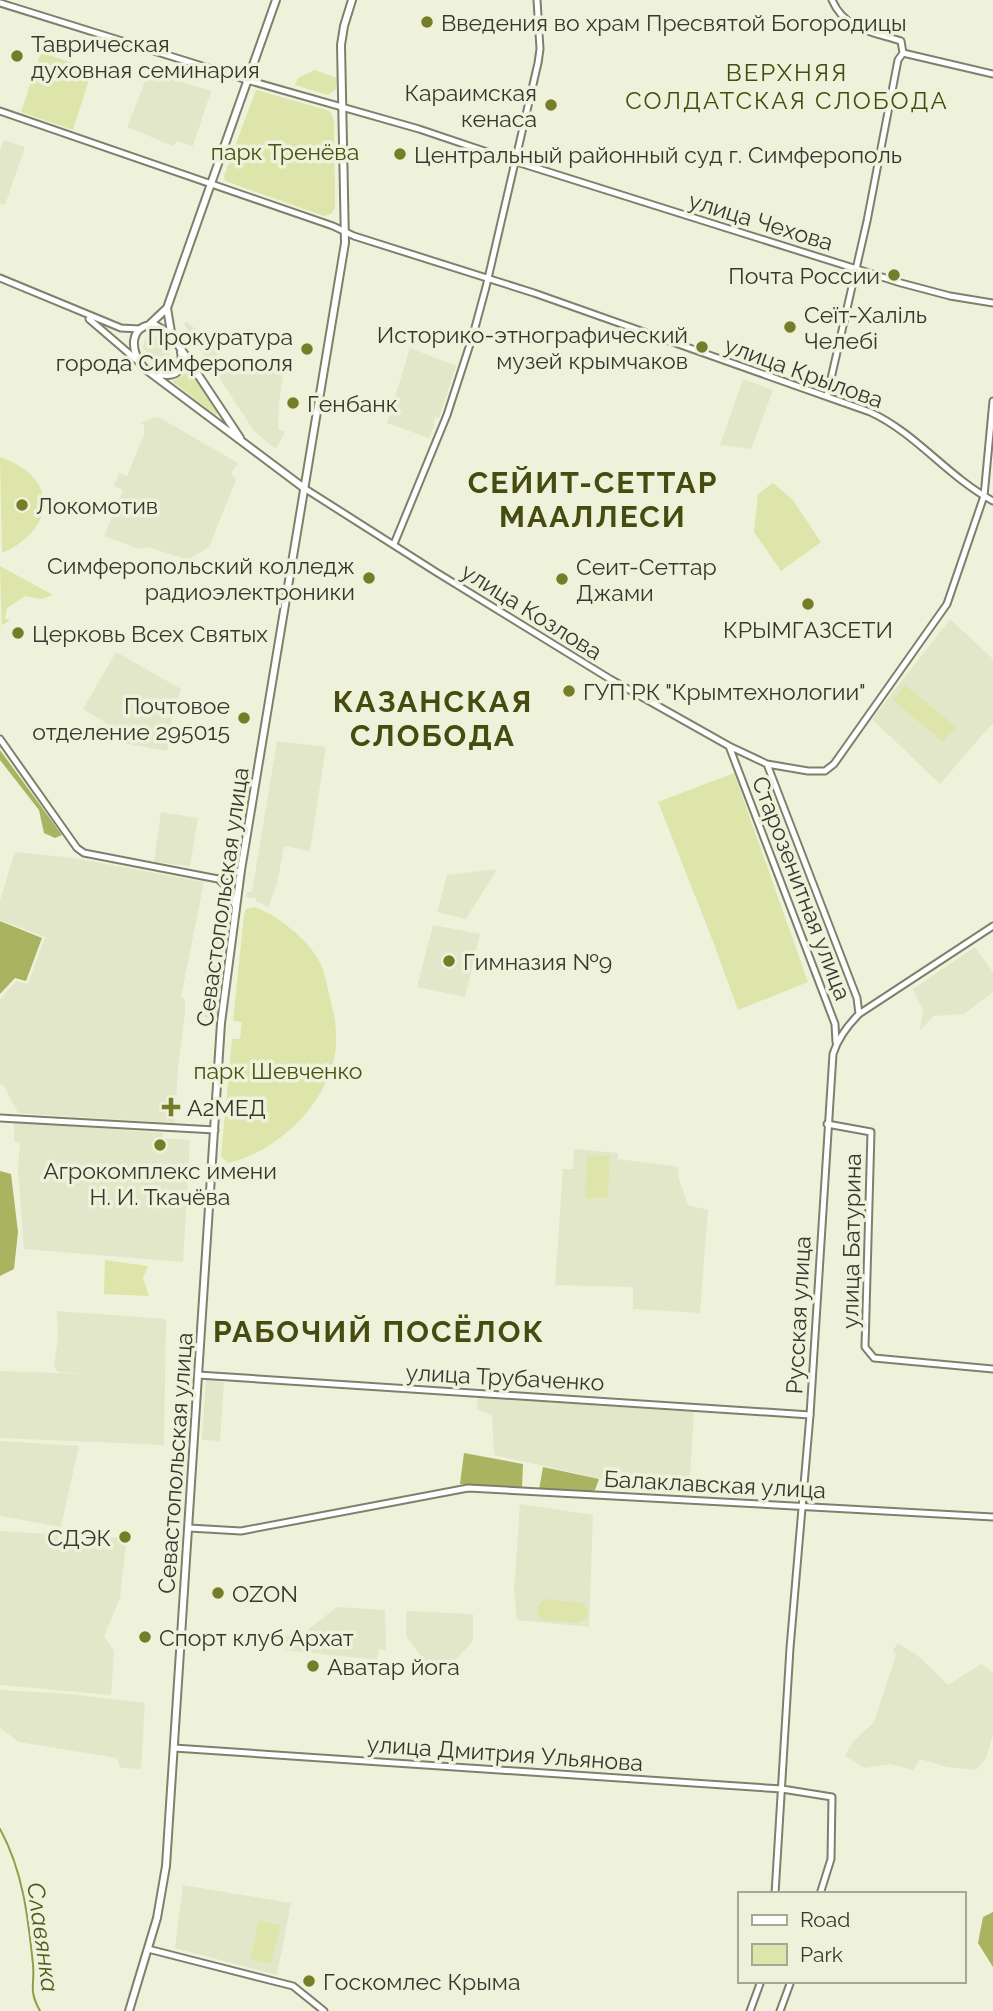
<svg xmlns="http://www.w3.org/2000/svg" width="993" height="2011" viewBox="0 0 993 2011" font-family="Raleway,sans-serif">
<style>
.built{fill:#e2e7c9}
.green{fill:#dde5aa}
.forest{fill:#aab360}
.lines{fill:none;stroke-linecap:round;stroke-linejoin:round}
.stream{stroke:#939c49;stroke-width:2}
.tertiary-casing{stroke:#7d806b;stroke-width:9}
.secondary-casing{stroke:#7d806b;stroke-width:9}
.primary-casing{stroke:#7d806b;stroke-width:10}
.tertiary{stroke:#fff;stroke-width:5}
.secondary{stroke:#fff;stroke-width:5}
.primary{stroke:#fff;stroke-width:6}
.poi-dot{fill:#757d28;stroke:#eef2da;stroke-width:2.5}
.labels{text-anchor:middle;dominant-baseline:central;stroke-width:7;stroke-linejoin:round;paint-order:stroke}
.poi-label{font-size:23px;fill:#37382f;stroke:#eef2da;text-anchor:start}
.park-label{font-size:23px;fill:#4b5013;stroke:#eef2da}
.street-label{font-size:23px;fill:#37382f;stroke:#eef2da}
.neighbourhood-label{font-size:24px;letter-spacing:2px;fill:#464b0f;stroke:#eef2da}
.water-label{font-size:24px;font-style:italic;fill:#52571a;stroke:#eef2da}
.district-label{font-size:30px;font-weight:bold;letter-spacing:2px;fill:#464b0f;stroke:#eef2da}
</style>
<rect width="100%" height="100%" fill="#eef2da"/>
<path class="built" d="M149 72 211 91 193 146 177 141 173 146 127 127Z
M4 140 25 147 5 205 0 204V150Z
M186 322 203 334 219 357 285 361 279 404 278 429 285 432 276 449 254 431 184 324Z
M155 336 160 338 172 357 170 366H162L143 348 145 339Z
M410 348 456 366 439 418 435 417 433 423 435 424 429 438 387 423Z
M743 379 773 390 751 449 720 445Z
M154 417 160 418 238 463 231 473 236 480 209 547 188 560 148 547 139 549 104 536 123 490 114 486 119 473 127 476 144 435V424L140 423Z
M950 619 993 659V723L940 784 872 719Z
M116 652 181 689 172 715 167 751 118 742 123 733 83 709Z
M277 741 326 747 310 851 284 846 277 884 268 907 256 901V898L246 897 247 892H252Z
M161 812 198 818 190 866 154 862Z
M15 852 74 858 204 882 181 997 185 999V1013L178 1069 175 1123 18 1113 3 1084 0 1085V999L16 981 28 984 45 937 0 920V900Z
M497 869 466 919 437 912 447 875Z
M433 925 480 934 465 997 417 987Z
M975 947 993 972V992L964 1014 934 1016 920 1030 923 1011 913 989Z
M14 1122 163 1133V1138L190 1140 183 1262 24 1249 18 1169 20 1144 14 1141Z
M574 1149 618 1153V1159L679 1167 678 1176 688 1205 708 1210 700 1313 633 1309V1287L555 1285 563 1169H573Z
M57 1311 166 1319 164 1445 0 1438V1371L86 1374 58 1372 54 1367 58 1337Z
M206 1380 224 1382 220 1441 202 1440Z
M478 1397 694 1412 689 1492 633 1486 494 1455 492 1415 477 1409Z
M0 1441 79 1446 61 1527 0 1516Z
M520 1504 593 1515 589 1627 517 1620 514 1590Z
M0 1531 114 1538 127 1535 120 1598 104 1636 114 1651 111 1695 0 1685Z
M337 1607 385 1610 386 1650 379 1649 377 1660 285 1650 286 1637 305 1632Z
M406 1611 473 1614V1641L438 1679 406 1636Z
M898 1643 918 1656 948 1685 981 1664 993 1672V1735L986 1758 976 1770 947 1767 920 1759 913 1770 890 1764 865 1768 845 1756 853 1742 874 1722 896 1655 893 1650Z
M0 1690 69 1694 145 1703 141 1769 120 1768 117 1758 19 1742 0 1728Z
M183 1885 291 1903 277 1975 175 1948Z"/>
<path class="green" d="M41 52 92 70 73 130 21 112Z
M314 70 337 78 336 89 328 95 295 85 298 78Z
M256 90 330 111 334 120 335 208 331 214 324 216 225 181 224 176Z
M188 365 219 412 215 415 172 381 182 376Z
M0 457C59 477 57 529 2 553Z
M773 483 792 499 821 542 781 571 754 532 758 494Z
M0 566 53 595 41 599 25 596 7 608 5 618 10 621 2 625V642Z
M905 685 956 727 943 742 893 700Z
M734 773 808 982 738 1010 714 944 658 802Z
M255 907C279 916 313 943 322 967 325 976 327 985 329 994 333 1010 337 1025 336 1042 335 1096 280 1152 228 1163L221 1156 232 1039H240L242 1022 233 1021 244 915 246 909Z
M211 935 225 936 218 1016 210 1019 204 1016 208 995 202 992Z
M587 1155 610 1156 608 1198H585Z
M105 1260 148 1266 143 1278 149 1296 104 1294Z
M545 1599 582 1603 588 1611 587 1617 578 1623 543 1620 538 1614 537 1607Z
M259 1920 280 1925 271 1964 250 1959Z"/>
<path class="forest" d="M0 750 62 835 55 838 44 833 39 810 0 760Z
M0 921 42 938 26 981 15 978 0 994Z
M0 1171 11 1174 18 1232 14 1269 0 1276Z
M464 1453 523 1464 522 1487 460 1484Z
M543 1467 599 1479 595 1490 590 1492 539 1490Z
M993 1912V1967L978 1943 983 1917Z"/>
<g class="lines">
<path class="stream" d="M0 1829C23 1871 28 1917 33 1964 35 1986 28 1989 40 2011"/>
<g class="tertiary-casing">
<path id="tertiary" d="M832 0C845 30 873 32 901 41L903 53
M903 53 993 74
M827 396 867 221 898 60 903 53
M0 1118 215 1130
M827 1124 871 1132 865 1347 874 1358 993 1369
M198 1375 810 1415
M148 1949 293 1986 324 2011"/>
</g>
<g class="secondary-casing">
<path id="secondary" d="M0 3 247 80 419 129 511 160
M0 111 333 226 354 236 534 293 870 412C916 433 948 477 993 501
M520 163 901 283 950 296 993 303
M0 278 121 328 140 329
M89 319 139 362
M304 488 436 572 610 679 729 746 767 764 808 771H825L834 764 947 604 984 496 993 401
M394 544 447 415 473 335 486 287 538 63 540 49 537 0
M0 739 77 848 84 853 218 879 231 891 235 906
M729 746 835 1024 836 1042
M767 764 857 998 859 1014
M218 879 241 870
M189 1528 241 1531 468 1488 993 1517
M174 1748 782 1789 832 1797 831 1859 820 1894
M775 1894 790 1648 810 1415 833 1054C838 1038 847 1026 859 1014L993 926
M750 2011 761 1981
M780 2011 791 1981"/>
</g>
<g class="primary-casing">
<path id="primary" d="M149 325 167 308
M171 332 167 308 276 0
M155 373C173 378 185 374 181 352
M240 438 171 334 155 325C128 324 130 353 144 368L304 488
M129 2011 157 1918 166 1866 221 1023 241 870 345 243 341 45 344 26 352 0"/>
</g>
<use href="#tertiary" class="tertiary"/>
<use href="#secondary" class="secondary"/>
<use href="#primary" class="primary"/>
</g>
<g class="poi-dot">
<circle cx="427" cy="22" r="7"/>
<circle cx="17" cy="56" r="7"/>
<circle cx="551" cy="105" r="7"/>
<circle cx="400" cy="154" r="7"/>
<circle cx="894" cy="275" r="7"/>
<circle cx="790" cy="327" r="7"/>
<circle cx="702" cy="347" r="7"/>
<circle cx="307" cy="349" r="7"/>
<circle cx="293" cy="403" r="7"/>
<circle cx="22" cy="505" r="7"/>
<circle cx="369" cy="578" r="7"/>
<circle cx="562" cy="579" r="7"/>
<circle cx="808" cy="604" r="7"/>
<circle cx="18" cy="633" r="7"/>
<circle cx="569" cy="691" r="7"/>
<circle cx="244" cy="718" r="7"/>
<circle cx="449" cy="961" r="7"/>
<path d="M167.5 1096.5h7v7h7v7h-7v7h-7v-7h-7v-7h7z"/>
<circle cx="160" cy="1145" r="7"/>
<circle cx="125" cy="1537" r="7"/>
<circle cx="218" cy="1593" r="7"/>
<circle cx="145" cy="1637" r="7"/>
<circle cx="313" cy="1666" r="7"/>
<circle cx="309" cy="1981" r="7"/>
</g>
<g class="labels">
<g class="poi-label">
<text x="441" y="22">Введения во храм Пресвятой Богородицы</text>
<text x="31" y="43">Таврическая<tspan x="31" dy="26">духовная семинария</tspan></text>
<text x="537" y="92" text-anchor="end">Караимская<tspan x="537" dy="26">кенаса</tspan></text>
<text x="414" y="154">Центральный районный суд г. Симферополь</text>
<text x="880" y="275" text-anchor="end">Почта России</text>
<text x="804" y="314">Сеїт-Халіль<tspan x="804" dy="26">Челебі</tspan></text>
<text x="688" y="334" text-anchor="end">Историко-этнографический<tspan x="688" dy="26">музей крымчаков</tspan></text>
<text x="293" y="336" text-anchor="end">Прокуратура<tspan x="293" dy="26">города Симферополя</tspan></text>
<text x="307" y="403">Генбанк</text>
<text x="36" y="505">Локомотив</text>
<text x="355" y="565" text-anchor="end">Симферопольский колледж<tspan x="355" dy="26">радиоэлектроники</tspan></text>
<text x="576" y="566">Сеит-Сеттар<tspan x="576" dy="26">Джами</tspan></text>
<text x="808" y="629" text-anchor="middle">КРЫМГАЗСЕТИ</text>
<text x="32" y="633">Церковь Всех Святых</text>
<text x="583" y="691">ГУП РК "Крымтехнологии"</text>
<text x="230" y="705" text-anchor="end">Почтовое<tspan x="230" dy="26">отделение 295015</tspan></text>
<text x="463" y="961">Гимназия №9</text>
<text x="187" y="1107">А2МЕД</text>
<text x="160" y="1170" text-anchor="middle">Агрокомплекс имени<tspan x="160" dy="26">Н. И. Ткачёва</tspan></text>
<text x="111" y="1537" text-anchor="end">СДЭК</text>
<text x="232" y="1593">OZON</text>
<text x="159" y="1637">Спорт клуб Архат</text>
<text x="327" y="1666">Аватар йога</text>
<text x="323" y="1981">Госкомлес Крыма</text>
</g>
<g class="park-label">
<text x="285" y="151">парк Тренёва</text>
<text x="278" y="1070">парк Шевченко</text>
</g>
<g class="street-label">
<text transform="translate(761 221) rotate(17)">улица Чехова</text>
<text transform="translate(804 372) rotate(20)">улица Крылова</text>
<text transform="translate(532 611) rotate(32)">улица Козлова</text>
<text transform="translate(802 888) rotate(69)">Старозенитная улица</text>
<text transform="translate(222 897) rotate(-82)">Севастопольская улица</text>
<text transform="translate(851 1241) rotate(-89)">улица Батурина</text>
<text transform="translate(798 1315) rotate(-87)">Русская улица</text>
<text transform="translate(505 1377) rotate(3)">улица Трубаченко</text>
<text transform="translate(175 1463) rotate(-86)">Севастопольская улица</text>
<text transform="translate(715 1484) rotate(3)">Балаклавская улица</text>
<text transform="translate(505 1753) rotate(4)">улица Дмитрия Ульянова</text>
</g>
<g class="neighbourhood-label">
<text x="787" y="72">ВЕРХНЯЯ<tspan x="787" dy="28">СОЛДАТСКАЯ СЛОБОДА</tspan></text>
</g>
<g class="water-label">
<text transform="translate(43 1937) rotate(82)">Славянка</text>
</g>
<g class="district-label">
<text x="593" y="482">СЕЙИТ-СЕТТАР<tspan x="593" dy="34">МААЛЛЕСИ</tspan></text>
<text x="433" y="701">КАЗАНСКАЯ<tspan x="433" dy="34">СЛОБОДА</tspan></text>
<text x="379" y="1331">РАБОЧИЙ ПОСЁЛОК</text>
</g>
</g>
<rect x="738" y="1892" width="228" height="91" fill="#eef2da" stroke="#a5a896" stroke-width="2"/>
<rect x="752" y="1915" width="35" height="10" fill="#ffffff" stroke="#a5a896" stroke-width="2"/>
<text x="800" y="1927" font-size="21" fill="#37382f">Road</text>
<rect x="752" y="1944" width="35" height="21" fill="#dde5aa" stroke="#a5a896" stroke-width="2"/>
<text x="800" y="1962" font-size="21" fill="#37382f">Park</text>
</svg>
